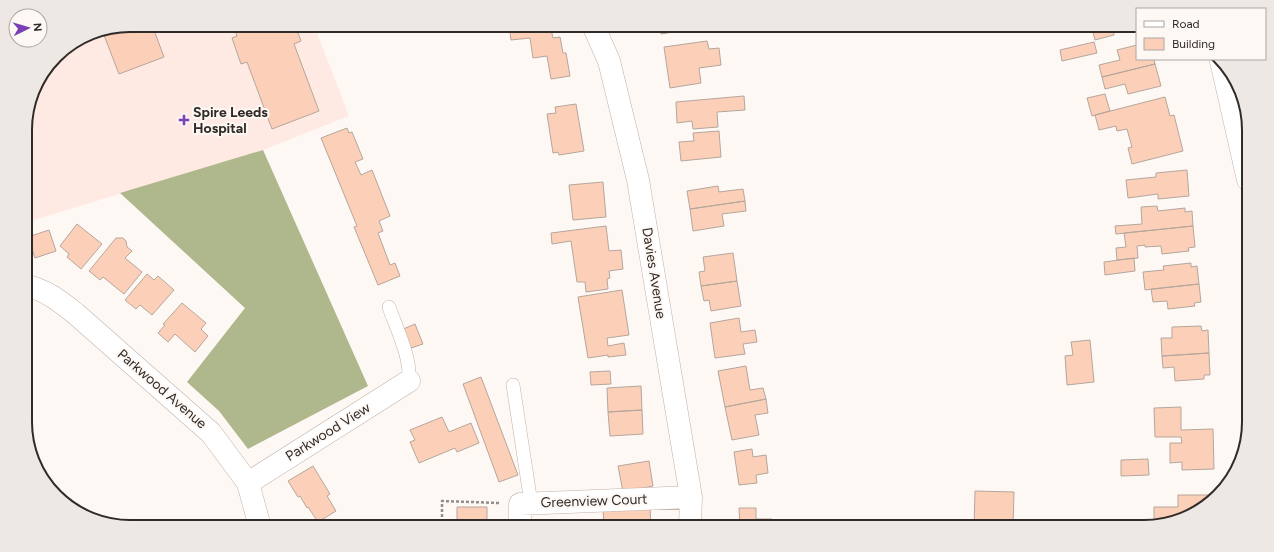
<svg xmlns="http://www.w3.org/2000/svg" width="1274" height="552" viewBox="0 0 1274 552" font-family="Figtree,sans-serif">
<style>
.medical{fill:#feeae3}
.forest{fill:#afb78c}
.building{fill:#fcd0b8;stroke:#b5a69d}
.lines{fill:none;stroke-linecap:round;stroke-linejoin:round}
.service-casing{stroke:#c1b2aa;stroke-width:14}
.minor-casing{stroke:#c1b2aa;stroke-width:23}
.path{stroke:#938d89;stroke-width:2.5;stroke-dasharray:3 2;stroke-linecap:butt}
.service{stroke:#fff;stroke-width:13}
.minor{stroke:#fff;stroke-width:22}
.poi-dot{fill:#783fb6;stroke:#fef8f4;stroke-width:1.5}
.labels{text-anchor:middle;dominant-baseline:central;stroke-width:4;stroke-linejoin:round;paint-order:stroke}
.poi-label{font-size:14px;font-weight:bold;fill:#312b28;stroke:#fef8f4;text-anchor:start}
.street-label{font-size:14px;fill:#312b28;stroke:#fef8f4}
.rim{fill:none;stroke:#312b28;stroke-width:2}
</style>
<rect width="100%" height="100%" fill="#fef8f4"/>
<path class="medical" d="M130 25H314L349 116 263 150 34 220 25 200V123L36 83 60 51 90 33Z"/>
<path class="forest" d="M263 150 368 386 248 449 219 411 187 382 245 308 120 193Z"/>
<path class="building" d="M130 25H152L164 57 119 74 102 30Z
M233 25H295L301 41 294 44 319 111 272 129 247 62 241 64 232 38 237 36Z
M516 25H550L553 38 560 37 563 53H566L570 76 551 79 547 56 533 58 530 38 511 40 509 26Z
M644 25H684L685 30 661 34 659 26 644 28Z
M1102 25H1120L1113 27 1114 35 1095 40 1092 28Z
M707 41 709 49 719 48 721 65 699 68 701 83 670 88 664 47Z
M1094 42 1097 53 1062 61 1060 50Z
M1137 45V59H1154L1155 64 1102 77 1099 65 1120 60 1117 50Z
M1155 64 1161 86 1128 94 1125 84 1105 89 1102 77Z
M1105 94 1110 111 1092 116 1087 98Z
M744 96 745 110 717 112 718 127 693 129 692 121 677 123 676 102Z
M1165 97 1170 116 1174 115 1183 151 1132 164 1128 148 1132 147 1127 129 1117 131 1116 126 1099 130 1095 115Z
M576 104 584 151 559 155 558 152 553 153 547 114 556 113 555 107Z
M347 128 349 133 352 132 363 159 355 162 361 175 372 170 390 216 379 221 383 231 378 233 390 265 395 263 400 276 378 285 354 227 357 226 321 138Z
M719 131 721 157 681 161 679 142 694 141 693 133Z
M1187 170 1189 196 1158 199V194L1128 198 1126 180 1156 177V173Z
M603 182 606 217 573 220 569 185Z
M718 186 719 192 743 189 745 201 690 209 687 191Z
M745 201 746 211 722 214 724 226 693 231 690 209Z
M1157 206 1158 211 1185 208V212L1192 211 1193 226 1116 234 1115 226 1142 224 1141 207Z
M77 224 102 244 81 269 67 257 69 254 60 246Z
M606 226 609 251 621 250 623 269 609 271 610 278 607 279 608 289 586 292 585 282H577L571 241 552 244 551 233Z
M1193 226 1195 247 1188 248 1189 251 1162 254 1161 246 1145 247V245L1137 246 1138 258 1117 260 1116 248 1126 247 1124 233Z
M49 230 56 251 35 258 28 237Z
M116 238H123L126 241 127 247 132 251 125 258 142 272 124 294 103 277 100 280 89 271Z
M733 253 737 281 701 286 699 272 705 271 703 257Z
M1134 258 1135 271 1105 275 1104 262Z
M1191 263V267L1197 266 1199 284 1145 290 1143 272 1164 270 1163 266Z
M147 274 154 280 158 276 174 290 152 315 140 305 136 309 125 300Z
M737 281 741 306 711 311 709 300 704 301 701 286Z
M1199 284 1201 302 1194 303 1195 306 1168 309 1167 301 1153 302 1151 289Z
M622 290 629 335 607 338 608 346 624 343 626 355 608 357V355L588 358 578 297Z
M182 303 206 323 201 329 208 336 195 352 175 334 168 342 158 333 165 325 163 324Z
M739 318 741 332 755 330 757 342 743 344 745 354 715 358 710 323Z
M415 324 423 344 408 349 401 330Z
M1201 326 1202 331 1208 330 1209 353 1162 356 1161 338H1172V327Z
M1090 340 1094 382 1067 385 1065 356 1073 355 1071 342Z
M1209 353 1210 375H1204V379L1175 381 1174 367 1163 368 1162 356Z
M746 366 750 390 763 388 766 399 725 407 718 371Z
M610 371 611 384 591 385 590 372Z
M481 377 518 475 499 482 463 384Z
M641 386 642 410 608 412 607 388Z
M766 399 768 413 755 415 759 435 732 440 725 407Z
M1181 407V430L1213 429 1214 469 1182 470V462L1170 463V443H1182L1181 437H1155L1154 408Z
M642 410 643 434 610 436 608 412Z
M442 417 449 432 471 423 479 443 457 452 455 448 419 463 410 442 415 440 410 430Z
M752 449 753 457 766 455 768 473 756 475 757 483 739 485 734 452Z
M1148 459 1149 475 1121 476V460Z
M649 461 653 486 623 492 618 466Z
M313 466 330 494 327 496 336 511 318 522 308 507 307 508 300 496 298 497 288 481Z
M975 491 1014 492 1013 527H974Z
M1178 495H1208V500H1211L1203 509 1171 520H1154V507H1178Z
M650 506 651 527H604L603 509Z
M457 507H487V527H457Z
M739 508H756V519H772V526L796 525V527H740Z
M1154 520H1171L1154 526Z"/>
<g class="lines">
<g class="service-casing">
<path id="service" d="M389 307C397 330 411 357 409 381
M513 385 531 503"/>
</g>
<g class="minor-casing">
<path id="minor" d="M593 25 609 61 638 180 691 497 690 527
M1221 61 1248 180
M26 286C45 289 61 302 76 314L211 433 248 483 260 527
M248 483 409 381
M520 527V504L691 497"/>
</g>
<path class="path" d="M442 527V501L499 503"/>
<use href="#service" class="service"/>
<use href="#minor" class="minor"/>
</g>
<path class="poi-dot" d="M182 114h4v4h4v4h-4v4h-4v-4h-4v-4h4z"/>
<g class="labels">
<g class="poi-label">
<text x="193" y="112">Spire Leeds<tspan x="193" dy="16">Hospital</tspan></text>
</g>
<g class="street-label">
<text transform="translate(654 273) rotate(81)">Davies Avenue</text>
<text transform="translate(162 389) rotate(41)">Parkwood Avenue</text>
<text transform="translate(328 432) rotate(-32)">Parkwood View</text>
<text transform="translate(594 501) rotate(-2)">Greenview Court</text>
</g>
</g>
<path d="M0 0H1274V552H0ZM130 32H1144A98 98 0 0 1 1242 130V422A98 98 0 0 1 1144 520H130A98 98 0 0 1 32 422V130A98 98 0 0 1 130 32Z" fill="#eee8e4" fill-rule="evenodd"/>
<path class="rim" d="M130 32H1144A98 98 0 0 1 1242 130V422A98 98 0 0 1 1144 520H130A98 98 0 0 1 32 422V130A98 98 0 0 1 130 32Z"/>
<rect x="1136" y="8" width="130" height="52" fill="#fef8f4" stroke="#aca6a2"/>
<rect x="1144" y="21" width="20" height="6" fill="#ffffff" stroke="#aca6a2"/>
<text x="1172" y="28" font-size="12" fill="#312b28">Road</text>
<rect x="1144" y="38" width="20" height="12" fill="#fcd0b8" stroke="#aca6a2"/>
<text x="1172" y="48" font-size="12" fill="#312b28">Building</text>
<g transform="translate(28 28) rotate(85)"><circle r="19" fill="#fef8f4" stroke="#aca6a2"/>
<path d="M0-3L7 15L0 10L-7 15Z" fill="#783fb6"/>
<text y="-6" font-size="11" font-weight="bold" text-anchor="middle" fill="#312b28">N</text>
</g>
</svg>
